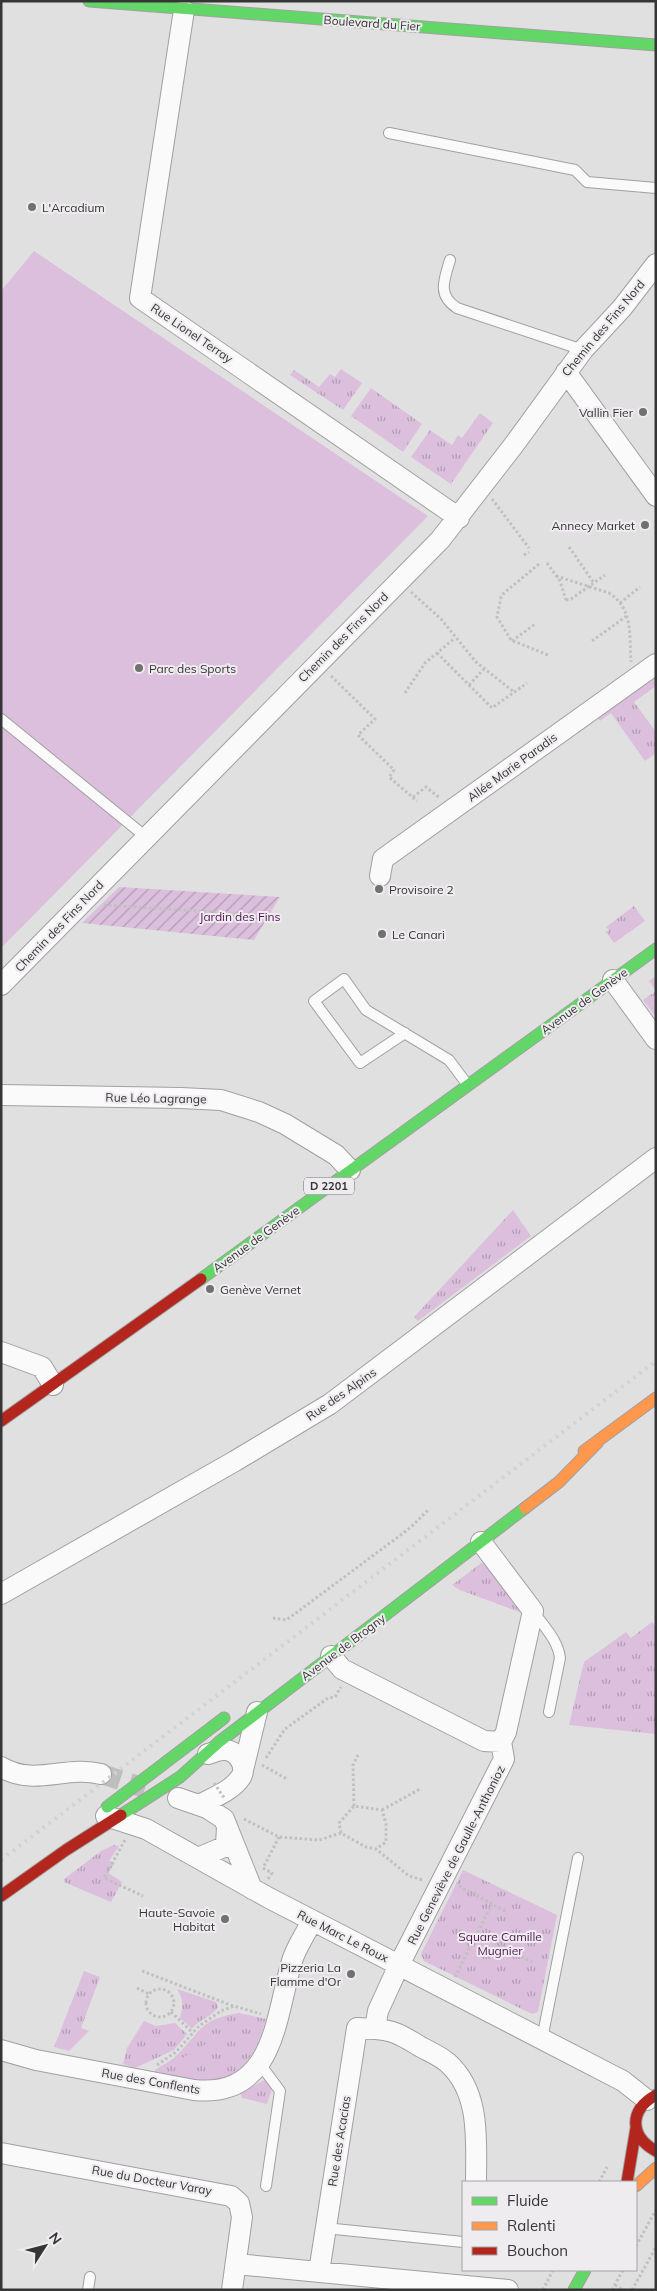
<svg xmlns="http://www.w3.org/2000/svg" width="657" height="2291" viewBox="0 0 657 2291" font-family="Mulish,sans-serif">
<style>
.grass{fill:url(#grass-tufts)}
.garden{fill:url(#garden-furrows)}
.pitch{fill:#dbbfdc}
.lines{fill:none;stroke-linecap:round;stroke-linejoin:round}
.street-tunnel{stroke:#bfbebf;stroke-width:20;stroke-dasharray:20 10;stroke-linecap:butt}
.lane-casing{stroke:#a1a0a1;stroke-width:12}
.street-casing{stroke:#a1a0a1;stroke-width:22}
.fast-casing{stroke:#a1a0a1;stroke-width:13}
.slow-casing{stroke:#a1a0a1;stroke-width:13}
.jam-casing{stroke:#a1a0a1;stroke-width:13}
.path{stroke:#c1c0c1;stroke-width:3;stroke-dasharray:2.5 2.5;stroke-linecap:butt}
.lane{stroke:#fafafa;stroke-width:10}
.street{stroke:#fafafa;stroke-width:20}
.fast{stroke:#63d668;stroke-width:11}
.slow{stroke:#ff974d;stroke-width:11}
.jam{stroke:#b3261e;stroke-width:11}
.rail{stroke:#d3d2d3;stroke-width:4;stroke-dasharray:2.5 5;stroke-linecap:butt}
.path-bridge{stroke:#c1c0c1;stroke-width:3;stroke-dasharray:2.5 2.5;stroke-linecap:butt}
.poi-dot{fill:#727172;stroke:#efecef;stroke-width:2}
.labels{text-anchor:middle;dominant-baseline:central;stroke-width:4;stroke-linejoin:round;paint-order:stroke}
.shield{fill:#efecef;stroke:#6e6c6e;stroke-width:1}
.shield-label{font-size:11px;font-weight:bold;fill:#363536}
.street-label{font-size:12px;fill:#363536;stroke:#efecef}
.poi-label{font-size:12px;fill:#363536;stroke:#efecef;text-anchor:start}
.park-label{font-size:12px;fill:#531657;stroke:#efecef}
</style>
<defs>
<pattern id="grass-tufts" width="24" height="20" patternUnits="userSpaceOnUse" patternTransform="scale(1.25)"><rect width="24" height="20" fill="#dbbfdc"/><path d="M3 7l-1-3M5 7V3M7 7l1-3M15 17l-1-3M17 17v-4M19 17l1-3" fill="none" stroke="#b29cb3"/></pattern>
<pattern id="garden-furrows" width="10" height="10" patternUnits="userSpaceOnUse" patternTransform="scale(1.25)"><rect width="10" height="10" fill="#dbbfdc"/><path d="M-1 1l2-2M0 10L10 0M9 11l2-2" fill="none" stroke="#b29cb3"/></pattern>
</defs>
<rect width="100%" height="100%" fill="#e1e0e1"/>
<path class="grass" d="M341 369 362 383 343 410 290 375 294 370 319 387 330 374 335 377Z
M371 388 422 424 403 452 351 416Z
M480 413 493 423 451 484 411 457 430 430 452 445 458 435 462 438Z
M656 669V686L634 702 656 732V753L645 761 611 713 600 721 594 712Z
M634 906 645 921 614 943 606 932 609 930 606 927Z
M656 976V1017L643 1000 656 991 649 981Z
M513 1210 531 1236 418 1321 414 1317Z
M484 1561 528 1615 460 1590 452 1585Z
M652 1622 656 1627V1734L569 1725 584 1662 626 1632 631 1638Z
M114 1845 119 1846 109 1861 115 1863 108 1873 122 1882 111 1902 64 1882V1879L101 1851Z
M463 1870 557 1915 538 2012 532 2014 424 1961 421 1954Z
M84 1971 100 1977 81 2028 89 2031 69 2051 54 2047Z
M177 1989 216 2002 218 2007C212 2017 199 2019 192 2029L180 2018C183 2007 184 1999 177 1989Z
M239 2013 266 2019C258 2049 242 2082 206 2082 190 2082 172 2077 156 2074L155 2070C162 2065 169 2062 175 2057 201 2032 199 2019 239 2013Z
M144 2021 156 2026 175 2023 187 2034 174 2050 135 2068 123 2064 127 2048Z
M264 2080 273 2086 267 2104 242 2098 241 2094Z"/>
<path class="garden" d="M119 887 280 897 254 940 82 923Z"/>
<path class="pitch" d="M34 251 428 516 1 948V291Z
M226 2032 231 2040 187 2067 182 2058Z"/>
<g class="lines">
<path class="street-tunnel" d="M101 1774 145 1788"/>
<g class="lane-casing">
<path id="lane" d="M389 133 575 170 587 182 656 188
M450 260C444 280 437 295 457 308L583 350
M1 719 146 837
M405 1033 360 1063 314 1001 344 979 366 1010 449 1060 467 1084
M534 1612C544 1627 558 1640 560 1658L549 1712
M542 2039 578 1858
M260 2064 280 2091 266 2186
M325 2228 463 2242
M88 2290 90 2277"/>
</g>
<g class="street-casing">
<path id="street" d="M184 10 140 298 459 518
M566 372 656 496
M380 876 383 859 656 664
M613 980 656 1039
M1 985 440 540 513 446 583 350 622 308 656 264
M1 1095 181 1098 221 1100 259 1112 285 1124 336 1155 350 1170
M1 1352 42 1367 53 1385
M1 1594 235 1461 330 1404 656 1158
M331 1656 342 1669 484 1741 501 1742
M1 1767C35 1787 65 1765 101 1774
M243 1770 257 1712
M178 1798 207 1808 224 1819 252 1889
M199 1805C212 1798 232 1791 241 1777 248 1765 236 1749 223 1750 218 1750 212 1753 208 1754
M106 1816 146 1829 269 1898 623 2081 647 2100
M198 1858 226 1846 227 1826
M375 2029C395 2030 404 2037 421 2047 430 2052 440 2056 448 2063 481 2093 476 2141 476 2182
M1 2050 36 2060 194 2090C275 2098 275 2018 292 1961 296 1947 306 1934 312 1920
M1 2153 231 2196 239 2203 242 2217 232 2290
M236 2264 508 2290
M319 2272 357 2028 375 2029 378 2011 399 1965 504 1759 501 1742 506 1732 533 1611 481 1542"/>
</g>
<g class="fast-casing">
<path id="fast" d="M89 1 656 45
M201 1279 656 949
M107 1807 224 1718
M121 1815 180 1777 219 1742 525 1508
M574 2290 585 2270"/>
</g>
<g class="slow-casing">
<path id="slow" d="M584 1451 656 1398
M525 1508 559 1482 598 1442
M636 2186 656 2168"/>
</g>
<g class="jam-casing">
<path id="jam" d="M1 1421 201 1279
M1 1896 66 1850 121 1815
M656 2095C629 2110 629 2136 656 2151
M627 2182 636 2128"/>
</g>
<path class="path" d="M492 499 529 548
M569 547 594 583
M524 555 529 552
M547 563 560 581 566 600 564 602
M539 564 504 593 501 597 497 617 511 640 548 655
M556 576 609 593C634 609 629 636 631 662
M411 592 441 619 476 662 514 692
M566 600 571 599 605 575
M620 603 640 587
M512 641 535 624
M592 641 628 615
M437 653 492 708 527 683
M331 676 375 719 358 735 394 770 389 777 417 801
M469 685 484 669
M405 693 425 663 455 638
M413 797 426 787 440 798
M104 905 260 915
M273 1618 286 1620 296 1613 410 1528 428 1510
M266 1758 285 1729 328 1698 335 1697 341 1687
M262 1765 287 1779
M354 1806 353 1765 358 1755
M382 1810 420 1789
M244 1819 279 1837 319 1840 341 1833 366 1847 376 1849 409 1876 423 1880
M341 1833 339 1823 354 1806 382 1810 386 1824V1842L376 1849
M125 1840 104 1878 143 1896
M268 1879 272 1873 263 1868 279 1837
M459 1886 507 1912
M477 1934 532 1962
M142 1971 233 2006
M455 1977 492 1904
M137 1988 149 1994
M146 2003a14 14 0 1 1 28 0a14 14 0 1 1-28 0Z
M171 2012 193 2033
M157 2065 176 2052 199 2026 221 2011 234 2006 261 2014
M599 2182 607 2167
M636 2246 656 2210
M615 2285 623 2290
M543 2290 553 2270
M612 2290 623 2270
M632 2290 656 2247"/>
<use href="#lane" class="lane"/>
<use href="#street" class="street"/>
<use href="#fast" class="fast"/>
<use href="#slow" class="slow"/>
<use href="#jam" class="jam"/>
<path class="rail" d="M1 1860 656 1361"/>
<path class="path-bridge" d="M214 1783 225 1799"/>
</g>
<g class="poi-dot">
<circle cx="32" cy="207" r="5"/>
<circle cx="643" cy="412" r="5"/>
<circle cx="645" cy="525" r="5"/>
<circle cx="139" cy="668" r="5"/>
<circle cx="379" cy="889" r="5"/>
<circle cx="382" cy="934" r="5"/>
<circle cx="210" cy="1289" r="5"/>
<circle cx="225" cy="1919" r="5"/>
<circle cx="351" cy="1974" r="5"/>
</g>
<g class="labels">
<rect class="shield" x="304" y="1177.5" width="50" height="17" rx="4"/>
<g class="shield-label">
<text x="329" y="1186">D 2201</text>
</g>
<g class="street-label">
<text transform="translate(372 23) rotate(4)">Boulevard du Fier</text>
<text transform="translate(603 328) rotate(-50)">Chemin des Fins Nord</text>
<text transform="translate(192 333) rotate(34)">Rue Lionel Terray</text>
<text transform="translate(343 637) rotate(-45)">Chemin des Fins Nord</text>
<text transform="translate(512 767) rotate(-36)">Allée Marie Paradis</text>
<text transform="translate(59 926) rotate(-46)">Chemin des Fins Nord</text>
<text transform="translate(584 1001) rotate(-36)">Avenue de Genève</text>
<text transform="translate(156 1098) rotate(1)">Rue Léo Lagrange</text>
<text transform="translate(256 1239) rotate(-36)">Avenue de Genève</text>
<text transform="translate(341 1394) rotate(-35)">Rue des Alpins</text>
<text transform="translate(343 1647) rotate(-37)">Avenue de Brogny</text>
<text transform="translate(456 1855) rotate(-63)">Rue Geneviève de Gaulle-Anthonioz</text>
<text transform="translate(343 1936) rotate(27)">Rue Marc Le Roux</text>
<text transform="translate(151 2081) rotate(10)">Rue des Conflents</text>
<text transform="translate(339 2141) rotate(-81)">Rue des Acacias</text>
<text transform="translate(152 2180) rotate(10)">Rue du Docteur Varay</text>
</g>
<g class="poi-label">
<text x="42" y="207">L'Arcadium</text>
<text x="633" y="412" text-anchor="end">Vallin Fier</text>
<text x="635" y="525" text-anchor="end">Annecy Market</text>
<text x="149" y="668">Parc des Sports</text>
<text x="389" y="889">Provisoire 2</text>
<text x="392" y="934">Le Canari</text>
<text x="220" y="1289">Genève Vernet</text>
<text x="215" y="1912" text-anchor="end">Haute-Savoie<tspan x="215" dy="14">Habitat</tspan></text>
<text x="341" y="1967" text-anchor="end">Pizzeria La<tspan x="341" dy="14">Flamme d'Or</tspan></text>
</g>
<g class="park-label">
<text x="240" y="916">Jardin des Fins</text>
<text x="500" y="1936">Square Camille<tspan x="500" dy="14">Mugnier</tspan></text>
</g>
</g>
<rect width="657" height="2291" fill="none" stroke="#363536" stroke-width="5"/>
<rect x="462" y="2181" width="175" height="90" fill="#efecef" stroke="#a5a3a5"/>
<rect x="472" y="2197" width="25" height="8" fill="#63d668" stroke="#a5a3a5"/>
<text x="507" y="2206" font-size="15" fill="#363536">Fluide</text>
<rect x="472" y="2222" width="25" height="8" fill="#ff974d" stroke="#a5a3a5"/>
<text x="507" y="2231" font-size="15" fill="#363536">Ralenti</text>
<rect x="472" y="2247" width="25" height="8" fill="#b3261e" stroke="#a5a3a5"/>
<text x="507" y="2256" font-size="15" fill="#363536">Bouchon</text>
<g transform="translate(45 2246) rotate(54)" stroke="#efecef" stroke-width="4" paint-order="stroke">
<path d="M0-4L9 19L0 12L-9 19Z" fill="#363536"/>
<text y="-8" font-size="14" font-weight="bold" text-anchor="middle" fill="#363536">N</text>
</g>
</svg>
